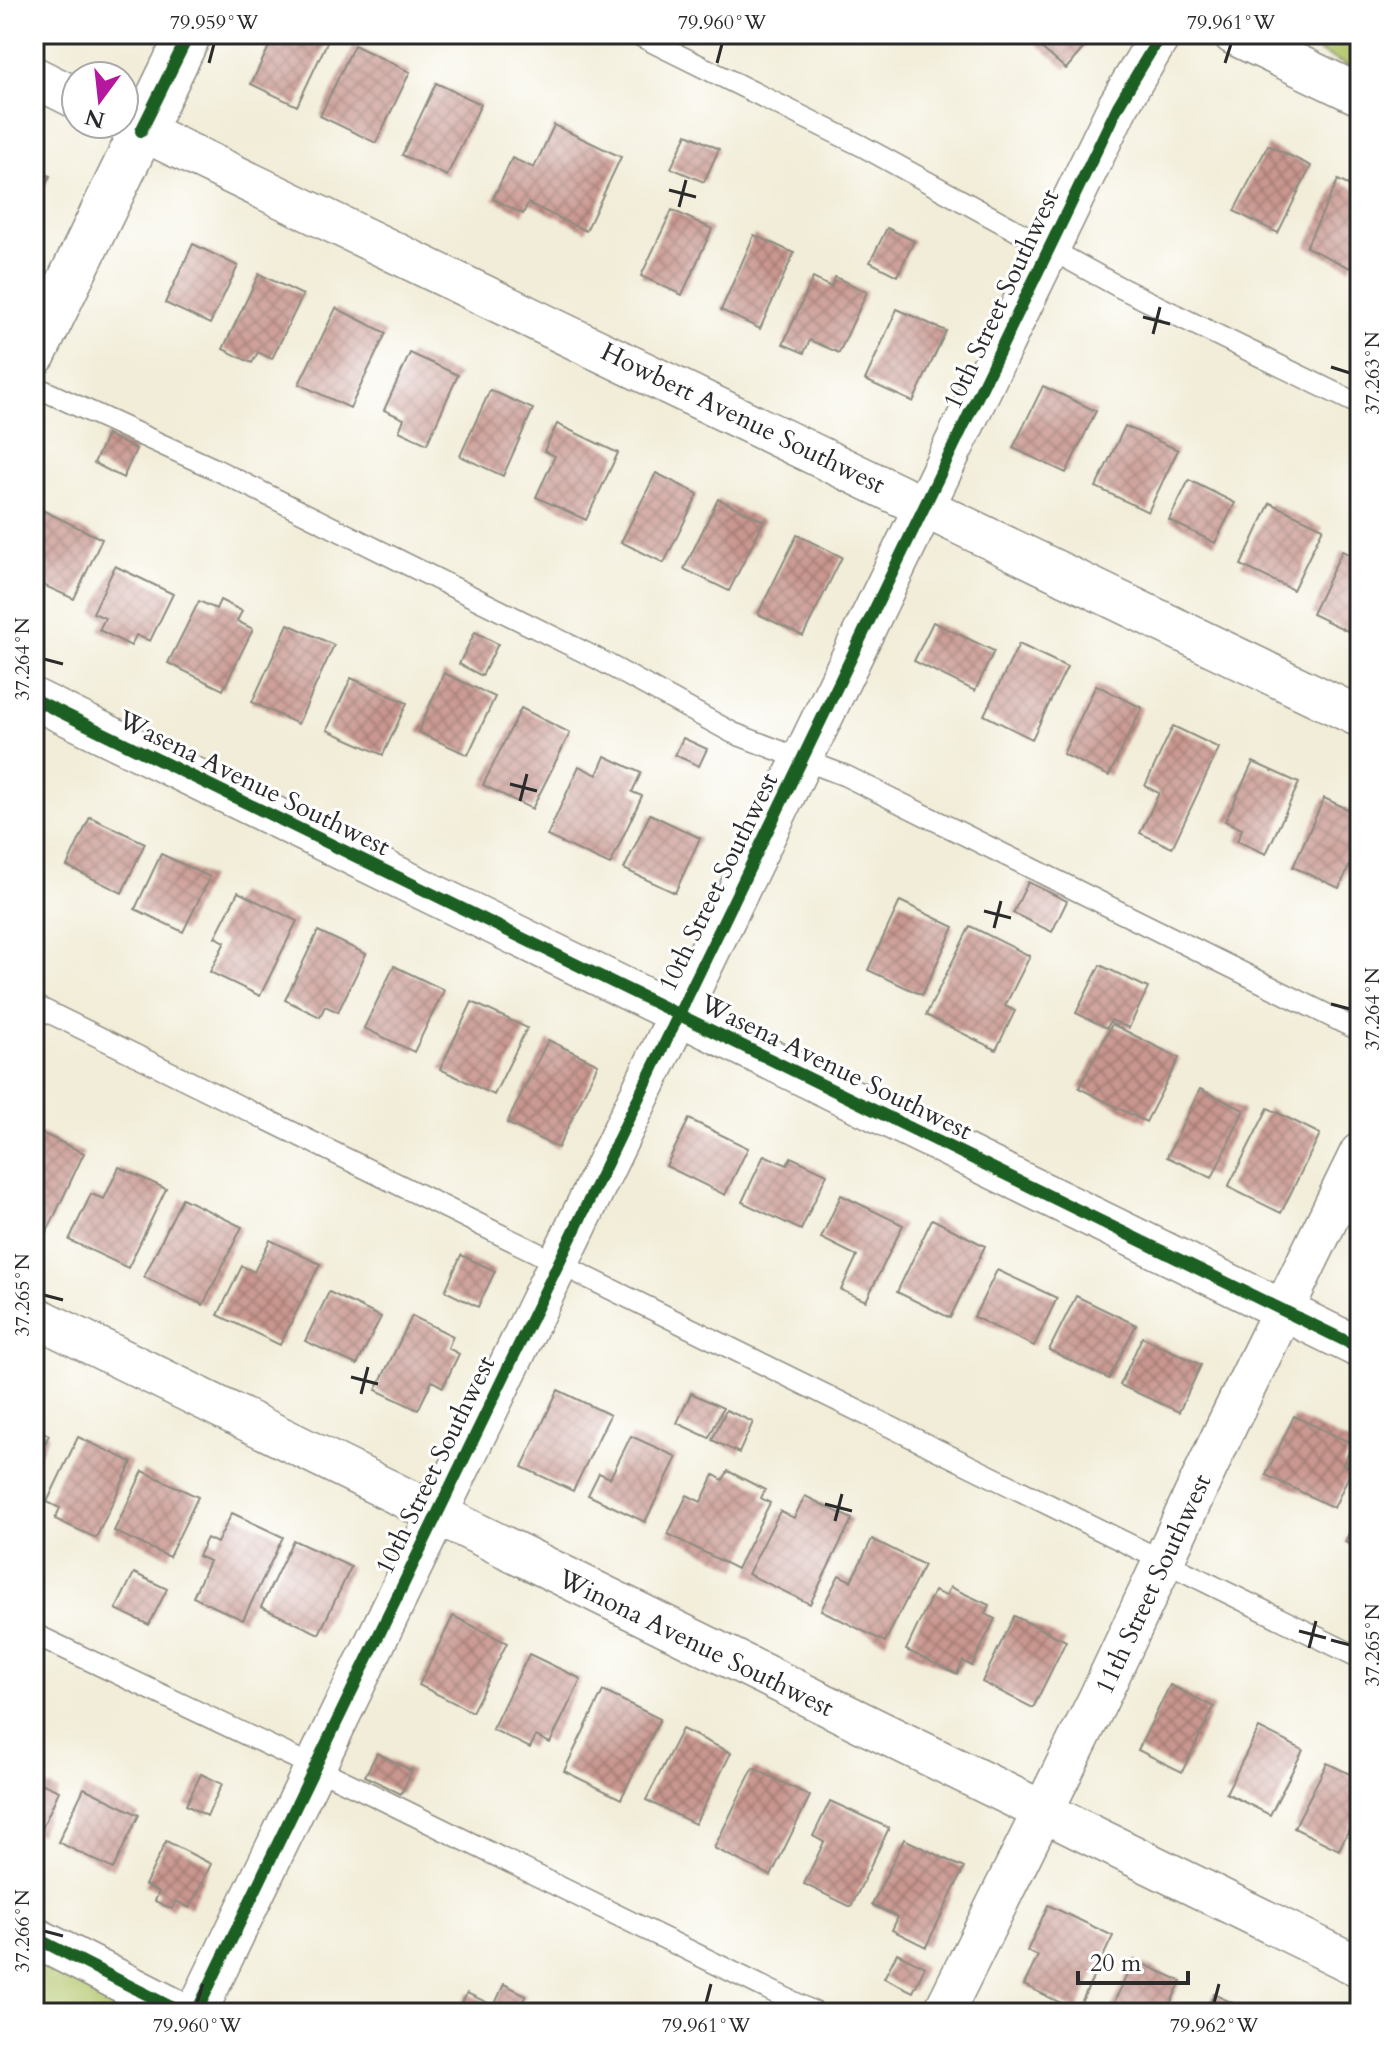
<svg xmlns="http://www.w3.org/2000/svg" width="1394" height="2047" viewBox="0 0 1394 2047" font-family="Cardo,serif">
<style>
.park{fill:#b0c467;stroke:#6e7849;stroke-width:2}
.building{fill:url(#building-cross-hatch)}
.lines{fill:none;stroke-linecap:round;stroke-linejoin:round}
.service-casing{stroke:#8e8c82;stroke-width:23}
.minor-casing{stroke:#8e8c82;stroke-width:43}
.primary-casing{stroke:#8e8c82;stroke-width:47}
.service{stroke:#fff;stroke-width:20}
.minor{stroke:#fff;stroke-width:40}
.primary{stroke:#fff;stroke-width:44}
.cycleway-casing{stroke:#fff;stroke-width:17}
.cycleway{stroke:#1b5e20;stroke-width:12}
.ticks{fill:none;stroke:#2b2b2b;stroke-width:3}
.labels{text-anchor:middle;dominant-baseline:central;stroke-width:6;stroke-linejoin:round;paint-order:stroke}
.street-label{font-size:26px;fill:#2b2b2b;stroke:#fff}
.neatline{fill:none;stroke:#2b2b2b;stroke-width:3}
.ticks-label{font-size:20px;text-anchor:middle;fill:#2b2b2b}
</style>
<defs>
<pattern id="building-cross-hatch" width="8" height="8" patternUnits="userSpaceOnUse" patternTransform="scale(2)"><rect width="8" height="8" fill="#c9978f"/><path d="M0 0l8 8M0 8l8-8" fill="none" stroke="#a37b75"/></pattern>
</defs>
<rect width="100%" height="100%" fill="#fff"/>
<filter id="ink" filterUnits="userSpaceOnUse"><feTurbulence type="fractalNoise" baseFrequency=".0125" numOctaves="2"/><feDisplacementMap in="SourceGraphic" scale="16" xChannelSelector="R" yChannelSelector="G"/><feConvolveMatrix kernelMatrix="1 2 1 2 8 2 1 2 1" color-interpolation-filters="sRGB"/></filter>
<filter id="wash" filterUnits="userSpaceOnUse"><feTurbulence type="fractalNoise" baseFrequency=".006" numOctaves="4" result="noise"/><feDisplacementMap in="SourceGraphic" scale="32" xChannelSelector="R" yChannelSelector="G"/><feGaussianBlur stdDeviation="1.8" result="paint"/><feColorMatrix in="noise" values="0 0 0 0 0 0 0 0 0 0 0 0 0 0 0 0 0 1.4 0 .05"/><feComposite in="paint" operator="in"/></filter>
<g filter="url(#wash)">
<rect width="100%" height="100%" fill="#f2edd8"/>
<path class="park" d="M1283 34H1360V72Z
M34 1933 203 2013H34Z"/>
<g id="blocks">
<path class="building" d="M275 34H331L297 106 251 84Z
M1025 34H1084L1079 39 1086 45 1066 69Z
M354 45 410 72 376 143 320 116Z
M436 83 481 104 447 176 402 155Z
M554 125 621 157 586 231 528 203 523 214 493 199 512 158 534 168Z
M687 134 719 149 704 182 671 168Z
M1268 145 1311 166 1278 233 1234 211Z
M34 168 50 176 34 208Z
M1338 180 1360 191V247L1350 268 1306 247Z
M672 210 712 229 682 295 641 276Z
M887 228 914 241 897 276 870 262Z
M754 235 794 253 760 329 721 310Z
M193 244 238 266 210 324 165 303Z
M259 274 303 295 272 359 258 352 252 363 223 349Z
M835 277 867 292 839 353 810 340 804 353 783 344 813 278 831 287Z
M336 308 386 333 350 408 299 384Z
M897 309 946 331 913 402 865 380Z
M410 353 458 375 427 444 399 431 404 419 384 410Z
M1043 386 1096 411 1066 473 1013 448Z
M490 390 533 409 503 476 460 456Z
M557 424 618 453 586 520 536 497 555 456 544 451Z
M1125 426 1178 450 1148 512 1096 487Z
M107 435 136 449 123 478 94 463Z
M656 473 698 494 664 563 621 542Z
M1189 480 1235 503 1215 543 1169 520Z
M718 499 764 521 729 591 684 569Z
M1270 503 1323 528 1293 590 1241 565Z
M40 509 102 539 74 599 41 584 34 598V522Z
M797 535 842 557 803 636 758 614Z
M1342 551 1360 559V637L1312 614Z
M115 566 173 594 150 641 136 635 131 646 99 630 105 618 93 613Z
M220 600 242 611 237 621 253 629 223 690 168 663 199 601 216 609Z
M933 622 994 651 975 691 914 661Z
M288 624 334 645 298 724 252 702Z
M475 632 498 644 482 676 459 664Z
M1019 644 1067 667 1032 739 984 715Z
M444 673 495 697 468 755 418 732Z
M351 678 407 703 383 755 327 730Z
M1096 685 1142 708 1109 776 1063 754Z
M521 708 570 733 532 809 483 785Z
M1173 726 1219 748 1172 848 1140 833 1159 793 1145 786Z
M683 738 707 749 699 766 675 755Z
M605 756 641 773 632 792 642 796 610 865 547 836 579 766 597 775Z
M1253 762 1299 783 1266 854 1237 841 1242 829 1225 821Z
M1324 798 1360 815V844L1339 888 1293 867Z
M650 814 700 838 675 893 624 869Z
M90 817 145 843 122 893 67 866Z
M161 854 210 877 183 932 135 909Z
M1028 882 1067 901 1052 932 1013 913Z
M238 892 297 921 260 996 210 972 225 942 215 937Z
M900 901 954 927 922 995 868 970Z
M970 926 1030 956 1005 1006 1015 1011 996 1050 926 1015Z
M318 931 366 954 338 1012 325 1006 320 1017 285 1000Z
M1100 965 1148 988 1129 1028 1111 1020 1107 1028 1076 1013Z
M394 966 444 990 414 1052 364 1028Z
M472 1002 527 1028 494 1095 440 1069Z
M1112 1024 1179 1058 1146 1122 1079 1088Z
M548 1040 598 1064 558 1148 507 1123Z
M1200 1089 1244 1110 1212 1178 1167 1157Z
M1268 1108 1320 1134 1281 1213 1228 1187Z
M689 1119 748 1148 725 1195 666 1166Z
M35 1130 84 1153 47 1232 34 1226Z
M764 1155 787 1165 791 1157 827 1174 801 1230 742 1202Z
M119 1167 166 1189 128 1268 69 1240 91 1194 104 1199Z
M841 1195 903 1225 866 1301 841 1290 857 1256 821 1238Z
M182 1198 242 1227 203 1305 144 1277Z
M932 1219 985 1246 950 1318 897 1292Z
M270 1240 320 1264 280 1345 218 1315 242 1266 254 1272Z
M461 1255 495 1271 478 1307 445 1291Z
M997 1270 1057 1298 1034 1346 974 1317Z
M329 1292 381 1317 357 1365 305 1341Z
M1076 1296 1136 1325 1109 1379 1049 1350Z
M412 1316 453 1336 448 1348 459 1354 443 1387 432 1381 418 1410 376 1390Z
M1142 1337 1201 1365 1179 1412 1120 1385Z
M558 1390 610 1415 573 1491 522 1467Z
M691 1393 723 1408 709 1438 677 1423Z
M726 1410 753 1422 739 1453 712 1440Z
M1294 1416 1353 1444 1343 1464 1352 1469 1334 1508 1266 1475Z
M34 1428 49 1435 34 1466Z
M631 1436 677 1457 645 1522 588 1495 599 1473 610 1478Z
M78 1437 132 1462 96 1538 55 1519 60 1508 47 1502Z
M143 1471 198 1497 169 1557 114 1531Z
M728 1471 765 1490 761 1498 770 1503 737 1569 668 1534 687 1495 701 1502 714 1475 723 1480Z
M805 1496 852 1519 810 1604 748 1574 780 1511 794 1518Z
M1360 1511V1550L1345 1542Z
M232 1513 283 1537 243 1620 193 1597 209 1561 198 1556 207 1538 217 1543Z
M872 1539 924 1565 885 1642 821 1610 839 1575 851 1581Z
M293 1540 351 1567 319 1634 261 1607Z
M134 1573 167 1589 149 1625 116 1609Z
M950 1587 989 1605 985 1614 995 1619 972 1666 963 1661 957 1674 906 1650 934 1591 946 1596Z
M453 1616 507 1643 472 1712 419 1685Z
M1014 1616 1066 1641 1033 1708 982 1682Z
M529 1654 581 1679 550 1743 536 1736 530 1748 492 1729Z
M1170 1685 1214 1707 1182 1772 1138 1750Z
M603 1691 660 1719 621 1799 564 1771Z
M1259 1728 1303 1750 1270 1815 1226 1793Z
M682 1729 731 1753 695 1824 646 1800Z
M377 1753 412 1771 401 1794 365 1776Z
M1327 1763 1360 1779V1806L1339 1850 1294 1828Z
M753 1768 810 1796 771 1876 714 1848Z
M201 1774 222 1784 207 1816 186 1805Z
M34 1780 59 1791 39 1835 34 1832Z
M84 1788 139 1815 113 1869 58 1842Z
M830 1801 889 1828 851 1907 804 1884 824 1842 813 1836Z
M904 1839 964 1868 926 1947 892 1930 898 1917 872 1905Z
M166 1841 211 1864 190 1908 176 1901 172 1909 155 1901 159 1892 145 1885Z
M1048 1905 1113 1936 1077 2011 1024 1985 1038 1956 1027 1951Z
M897 1953 925 1967 913 1992 884 1978Z
M1134 1960 1181 1981 1166 2013H1109Z
M504 1984 526 1995 517 2013H457L467 1993 494 2006Z
M1214 1994 1252 2013H1205Z"/>
</g>
</g>
<g filter="url(#ink)">
<use href="#blocks" fill-opacity="0" stroke="#8e8c82" stroke-width="2"/>
<g class="lines">
<g class="service-casing">
<path id="service" d="M636 34 862 146 1121 288 1360 405
M34 386 213 468 596 658 733 733 846 776 1360 1031
M34 1005 1360 1658
M34 1634 371 1794 816 2013"/>
</g>
<g class="minor-casing">
<path id="minor" d="M1233 34 1360 95
M34 77 76 98
M124 122 1360 717
M34 699 1360 1348
M34 1316 1360 1967
M34 1937 183 2013
M196 2013 1118 106 1161 34
M943 2013 1098 1700 1227 1425 1360 1153"/>
</g>
<g class="primary-casing">
<path id="primary" d="M34 354 189 34"/>
</g>
<use href="#service" class="service"/>
<use href="#minor" class="minor"/>
<use href="#primary" class="primary"/>
<g class="cycleway-casing">
<path id="cycleway" d="M141 131 189 34
M34 699 1360 1348
M34 1937 183 2013
M196 2013 1118 106 1161 34"/>
</g>
<use href="#cycleway" class="cycleway"/>
</g>
</g>
<path class="ticks" d="M209 63 214 44M717 63 722 44M1225 63 1231 44M669 190 696 197M679 207 686 180M1143 317 1170 324M1153 334 1160 307M1331 367 1350 373M44 659 63 664M510 784 537 791M520 801 527 774M984 911 1011 918M994 928 1001 901M1331 1004 1350 1009M44 1295 63 1300M351 1377 378 1384M361 1394 368 1367M825 1504 852 1511M835 1521 842 1494M1299 1631 1326 1638M1331 1640 1350 1645M1309 1648 1316 1621M44 1931 63 1936M197 2003 203 1984M706 2003 711 1984M1214 2003 1219 1984"/>
<g class="labels">
<g class="street-label">
<text transform="translate(1001 299) rotate(-65)">10th Street Southwest</text>
<text transform="translate(743 418) rotate(26)">Howbert Avenue Southwest</text>
<text transform="translate(254 783) rotate(26)">Wasena Avenue Southwest</text>
<text transform="translate(718 882) rotate(-64)">10th Street Southwest</text>
<text transform="translate(836 1067) rotate(26)">Wasena Avenue Southwest</text>
<text transform="translate(435 1465) rotate(-64)">10th Street Southwest</text>
<text transform="translate(1153 1584) rotate(-65)">11th Street Southwest</text>
<text transform="translate(696 1643) rotate(26)">Winona Avenue Southwest</text>
</g>
</g>
<rect width="1394" height="2047" fill="none" stroke="#fff" stroke-width="88"/>
<g transform="translate(100 100) rotate(195)"><circle r="38" fill="#ffffff" stroke="#aaaaaa" stroke-width="2"/>
<path d="M0-6L14 30L0 20L-14 30Z" fill="#b5179e"/>
<text y="-12" font-size="22" font-weight="bold" text-anchor="middle" fill="#2b2b2b">N</text>
</g>
<path d="M1078 1971v12h110v-12" fill="none" stroke="#2b2b2b" stroke-width="4"/>
<text x="1090" y="1971" font-size="24" fill="#2b2b2b" stroke="#ffffff" stroke-width="6" paint-order="stroke">20 m</text>
<rect x="44" y="44" width="1306" height="1959" class="neatline"/>
<g class="ticks-label">
<text x="214" y="29">79.959°W</text>
<text x="722" y="29">79.960°W</text>
<text x="1231" y="29">79.961°W</text>
<text transform="translate(1372 373) rotate(-90)" y="7">37.263°N</text>
<text transform="translate(22 659) rotate(-90)" y="7">37.264°N</text>
<text transform="translate(1372 1009) rotate(-90)" y="7">37.264°N</text>
<text transform="translate(22 1295) rotate(-90)" y="7">37.265°N</text>
<text transform="translate(1372 1645) rotate(-90)" y="7">37.265°N</text>
<text transform="translate(22 1931) rotate(-90)" y="7">37.266°N</text>
<text x="197" y="2032">79.960°W</text>
<text x="706" y="2032">79.961°W</text>
<text x="1214" y="2032">79.962°W</text>
</g>
</svg>
